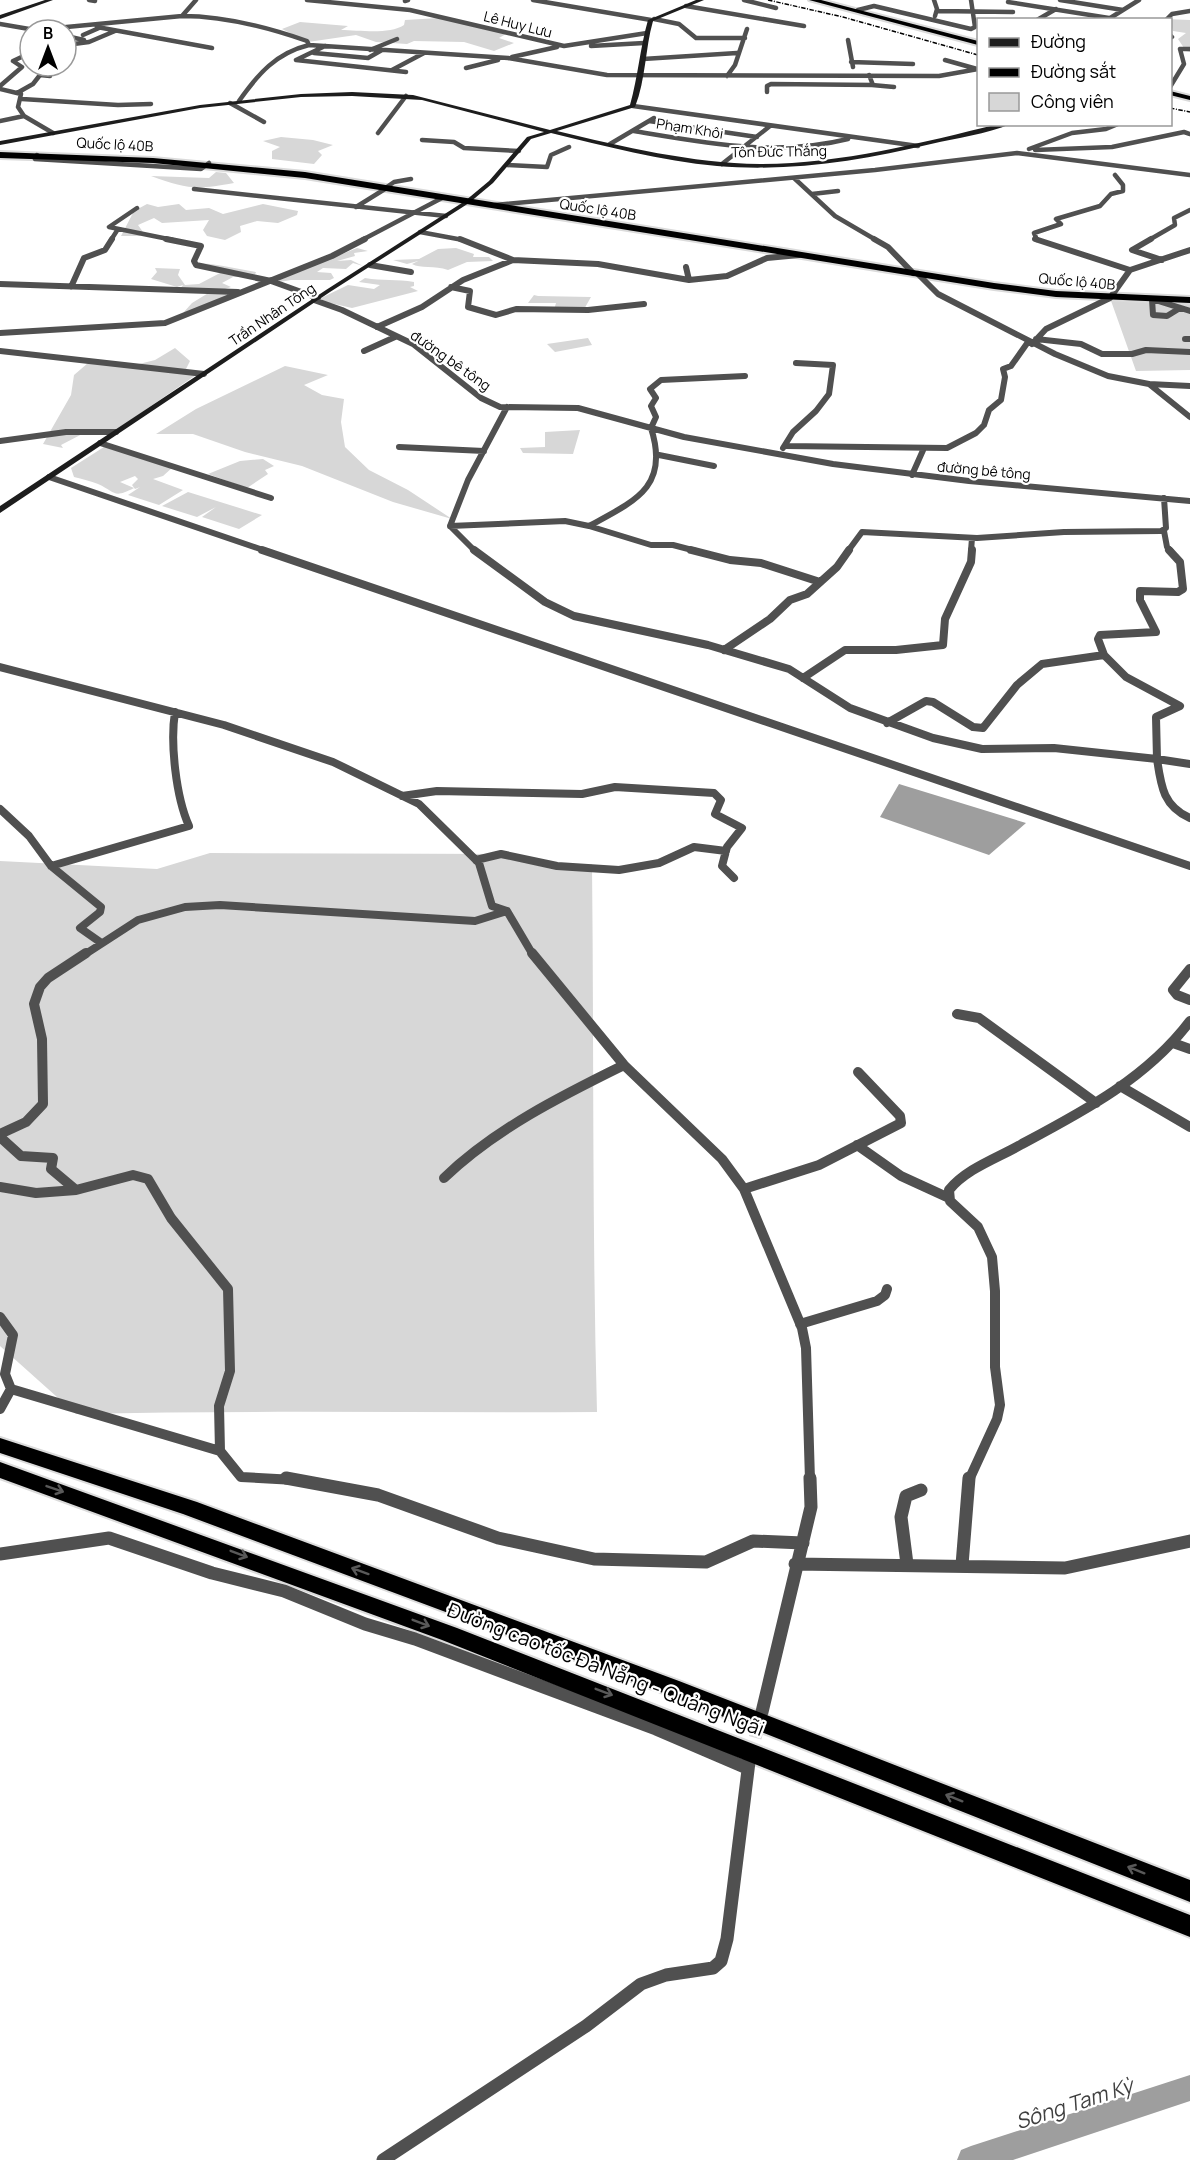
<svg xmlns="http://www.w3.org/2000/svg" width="1190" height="2160" viewBox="0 0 1190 2160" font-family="Manrope,sans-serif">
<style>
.green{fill:#d7d7d7}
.water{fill:#9e9e9e}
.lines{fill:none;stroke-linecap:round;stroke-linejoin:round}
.river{fill:#9e9e9e;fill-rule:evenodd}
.street-tunnel{stroke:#d9d9d9;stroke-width:13;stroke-dasharray:13 6;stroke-linecap:butt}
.highway-casing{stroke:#dbdbdb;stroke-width:4}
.street-far4{stroke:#505050;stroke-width:4.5}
.street-far3{stroke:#505050;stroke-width:6}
.street-far2{stroke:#505050;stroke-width:8}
.street-far1{stroke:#505050;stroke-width:10}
.street{stroke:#505050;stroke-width:13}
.secondary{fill:#1d1d1d;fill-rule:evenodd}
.highway{fill:#000;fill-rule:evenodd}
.rail{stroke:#000;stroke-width:1.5;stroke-dasharray:4.5 1.5 1 1.5;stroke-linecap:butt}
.oneway{stroke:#595959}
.labels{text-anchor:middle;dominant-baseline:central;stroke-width:4.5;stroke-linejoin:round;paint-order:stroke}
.far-street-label{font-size:14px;fill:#000;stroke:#fff}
.near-street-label{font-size:20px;fill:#000;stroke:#fff}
.near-water-label{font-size:21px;font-style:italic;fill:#3f3f3f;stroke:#fff}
</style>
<rect width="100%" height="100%" fill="#fff"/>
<path class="green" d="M439 18 506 34 499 38 514 43 494 51 464 42 414 41 407 44 376 42 356 35 308 42 282 29 300 22 348 26 341 30C359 30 389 35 404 25L405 20Z
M1164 19 1190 20V52L1186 51 1178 39 1186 33 1173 31 1170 20Z
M281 137 313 140 333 145 318 151 322 155 314 164 272 159V151L280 147 263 141Z
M216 172 226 173 234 183C197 190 186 189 151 176L209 178Z
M147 204 158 207 179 204 186 210 209 208 223 214 263 204 298 211 297 215 278 223 257 221 240 226 241 232 225 240 207 236 203 230 209 220 162 223 154 218 138 225 143 232 140 236H121L134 211Z
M357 248 368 251 354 253 355 256 337 261 351 260 363 266 353 263 346 269 323 268 317 272 331 273 334 278 330 280H291L268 284Z
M456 248 474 254 473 257H489L493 261 467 262 448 270C435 265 420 269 412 264L418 261 407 264 393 260 419 259 438 249Z
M191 263C213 263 234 268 256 272L254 277H233L222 283 231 287 222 290 243 293 183 313 192 303 210 292 180 289 183 285 177 287 151 279 157 272 155 268 180 269 178 275 185 285 199 284 220 273 195 266Z
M365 278C382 281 397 279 414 282V286L410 287 418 291 352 308 317 300 348 285 374 289 380 285 359 282Z
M534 295 538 296 591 297 583 311 554 310 556 303H528Z
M1110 298H1190V370L1136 371Z
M588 338 592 345 555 352 547 344Z
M175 348 190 361 186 369 199 373 110 434 88 431 61 445 63 448 43 444 71 395 74 375 88 363 123 362 135 365 155 360Z
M285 366 328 375 304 385 322 395 344 399 341 422 345 447 369 470 408 490 452 519 393 502 302 466 245 452 193 434H156L196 409Z
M580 430 573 454 523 453 520 448 545 447V432Z
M104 447 173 467 163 476 153 479 183 490 159 505 128 495 140 487 135 489 132 485 138 479 135 476 120 482 134 488C113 499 116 492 98 484 91 481 82 479 74 477L71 468Z
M263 459 274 466 265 470 268 474 247 488 208 474 240 461Z
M188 492 262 515 239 529 202 517 216 507 197 517 162 506Z
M210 853 513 854 579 867 592 864C594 1047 592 1229 597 1412 423 1413 250 1410 76 1414L0 1346V861L157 869Z"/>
<path class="water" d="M899 784 1026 823 989 855 880 817Z"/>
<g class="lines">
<path class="river" d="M1190 2075V2101L1013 2160H957L961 2150 971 2146Z"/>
<path class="street-tunnel" d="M750 1756 760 1720"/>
<g class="highway-casing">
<path id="highway" d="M809 0H821L978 41V45Z
M1170 91 1190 96V100L1170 95Z
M0 152 153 158 305 172 994 283 1056 291 1190 297V303L1056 297 994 289 305 178 153 163 0 158Z
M0 1438 197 1502 679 1681 1190 1880V1902L663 1693 183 1514 0 1453Z
M0 1462 457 1628 1190 1915V1937L442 1640 0 1478Z"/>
</g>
<path class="street-far4" d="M89 0 95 1
M307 0 410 10 564 46
M533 0 651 20
M744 0 776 8
M934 0 937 9 935 16
M1060 0 1123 10
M405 1 408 0
M1008 2 1109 18
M686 6 804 26
M858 10 874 6 971 29 975 27 971 0
M937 11 1013 12
M182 16C225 16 267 27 307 41L309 45
M654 19 679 24 696 38H745
M1037 20 1056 9
M1107 20 1139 0
M1166 20 1172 14 1190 11
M0 24 35 30 182 16 196 0
M97 27 212 48
M83 35 99 28
M1170 35 1172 37
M66 36 84 40
M848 40 853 67
M66 45 89 42 115 31
M325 46 296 60 406 72
M564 46 647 33
M591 46 644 43
M370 50 397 39
M314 53 368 58 382 50
M512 57 557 47
M643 59 737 53
M945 60 977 69
M851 62 913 64
M466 68 498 60
M392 70 424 53
M727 76 735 65 747 29
M872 85 894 87
M0 86 22 67 13 61 30 53
M1170 87 1184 64 1180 49H1190
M0 89 21 94 18 107 24 116 53 133
M767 92V86L771 84 873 85 869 75
M17 93 33 84 40 75 50 76
M22 99 118 105 151 104
M239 101C258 74 276 53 309 45L508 58 607 75 939 76 978 69
M230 103 264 122
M633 106 918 146
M0 121 24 116
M649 121 757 137
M634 131C706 143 776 157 848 139
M378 133 406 96
M422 140 454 142 464 148 519 151
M610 144 654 118
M1029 149 1072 133 1106 129 1118 124
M1035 150 1112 147 1184 132 1190 134
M37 155 35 159 201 169 209 163
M722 164 770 126
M507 165 547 167 551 155 569 147
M794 178 835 216 876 240
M194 189 446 216
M384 189 394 182 411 179
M812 194 838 191
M495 205 875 170 1017 153 1190 175
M356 207 385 189
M137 208 109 227 173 240
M420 232 463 240
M111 240 118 229
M362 240 442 198
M1037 240 1034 233 1061 224 1056 219 1100 206 1111 194 1123 191V185L1115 175
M1149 240 1175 225 1174 218 1190 210"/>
<path class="street-far3" d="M166 239 201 246 194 261 196 265 271 281 318 298
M460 239 513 260 598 264 689 280 727 276 767 258 799 255
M874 239 888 247 913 273
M1035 239 1130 270
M1151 239 1132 250 1162 260
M370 265 411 272
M686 267 689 280
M918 274 938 294 1055 354 1108 376 1149 384 1190 417
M0 284 238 292
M71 287 84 258 105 250 112 239
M451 287 470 291 468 307 496 315 516 309 588 310 644 304
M314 300 342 310 413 344 481 398 500 407 578 408 684 437 833 464 969 481 1190 501
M1180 308 1167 316 1153 315 1152 299 1190 311
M377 327 422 307 463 280 513 260
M0 333 165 323 332 256 365 239
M1036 339 1081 344 1102 354H1132L1146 350 1190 352
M1185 339H1190
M1032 344 1046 329 1110 298 1130 270 1190 250
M0 351 204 374
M364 351 395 337
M1149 384 1190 386
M0 441 66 432H116
M100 443 271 498
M786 446 947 448 976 433 984 425 989 410 1001 400 1005 377 1003 369 1011 366 1028 342
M399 447 484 451
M783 448 793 432 816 411 829 394 833 365 796 363
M659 455 714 466
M912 475 924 448
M49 477 266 551
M450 526 565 521 589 526
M1164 531 1167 547 1171 551
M475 551 450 526 468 480 507 407
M696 551 673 545H651L589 526C635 501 670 487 651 428L656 417 651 406 656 398 650 389 661 380 745 376
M848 551 862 532 977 538 1064 532 1161 531 1166 528 1164 498
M971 551 972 538"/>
<path class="street-far2" d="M262 550 1190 866
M474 550 545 602 574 616 708 645 789 669 850 708 933 738 982 749 1054 748 1157 759C1161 786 1163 806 1190 818
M691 550 730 560 761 563 820 582
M724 650 770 619 790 600 807 594 837 567 849 550
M1104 655 1126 677 1180 706 1156 717 1157 759 1190 764
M0 667 224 725 333 762 419 804 479 863 492 906 507 911 533 955
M803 678 845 650H896L943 645 945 619 971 562 972 550
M887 723 926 701 933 702 973 727 983 728 1017 685 1042 664 1104 655 1098 639 1100 635 1156 632 1140 600V591L1178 592 1183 589 1180 562 1169 550
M402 796 437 791 582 794 615 787 714 793 721 800 715 814 742 828 727 847 722 866 734 878
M0 809 29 836 51 866 101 907 100 912 80 928 100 942
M476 860 501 854 557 866 619 870 659 863 694 847 726 851
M51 866 189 826C176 797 170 743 175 712
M84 955 138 920 185 907 220 905 475 921 507 911"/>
<path class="street-far1" d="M532 953 624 1065 722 1159 744 1189 802 1328 806 1348 810 1480
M1190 969 1173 990 1177 995 1190 1000
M957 1014 979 1018 1096 1103
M1173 1043 1190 1049
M1120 1086 1190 1127
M0 1134 26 1122 43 1104 42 1039 34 1004 40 987 48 978 86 953
M0 1137 21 1156 53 1158 51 1169 76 1190 133 1175 148 1179 171 1218 228 1289 230 1371 219 1406 220 1451 241 1477 295 1480
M857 1145 901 1176 949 1198
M444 1178C495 1129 561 1096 624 1065
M0 1187 36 1193 76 1190
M744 1189 819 1165 901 1123 900 1116 858 1072
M0 1317 13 1335 5 1374 11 1389 0 1409
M800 1324 877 1301 885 1295 887 1289
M11 1389 220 1451
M969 1480 997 1419 1000 1405 995 1367V1291L992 1257 978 1227 950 1201 949 1190C967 1168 998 1158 1022 1144 1084 1111 1147 1078 1190 1021"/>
<path class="street" d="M286 1478 378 1495 498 1538 594 1559 706 1562 753 1541 803 1543
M0 1554 109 1538 212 1573 284 1591 365 1624 415 1639 656 1729 747 1768
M795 1564 1065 1568 1190 1541
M907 1564 901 1517 906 1496 921 1490
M962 1565 969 1478
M762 1712 811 1507 810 1478
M383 2160 586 2026 641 1984 666 1975 713 1968 721 1961 727 1939 749 1762"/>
<path class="secondary" d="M45 0H53L0 19V15Z
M696 0H704L653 21C645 49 646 79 635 107L557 131C624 147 691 163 760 164 841 164 920 143 999 124H1011C986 134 957 138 931 144 861 161 789 172 717 166 661 161 605 146 551 133L531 139 493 183 469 203 330 292 0 513V506L326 290 465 201 489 181 527 137 544 132 422 100 352 96 301 97 200 108 0 145V141L200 105 301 94 352 92 413 95 550 130 630 105C638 77 640 48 648 20Z"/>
<use href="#highway" class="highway"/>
<path class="rail" d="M768 0 843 17 978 55
M1170 108 1190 112"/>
</g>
<defs><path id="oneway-shaft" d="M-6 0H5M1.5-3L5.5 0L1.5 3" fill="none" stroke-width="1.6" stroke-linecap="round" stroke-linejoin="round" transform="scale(1.5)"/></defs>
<g class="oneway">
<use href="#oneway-shaft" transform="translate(55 1489) rotate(19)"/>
<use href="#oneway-shaft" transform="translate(239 1554) rotate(21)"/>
<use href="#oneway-shaft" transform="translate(360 1571) rotate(-160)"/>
<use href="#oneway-shaft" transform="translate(421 1623) rotate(21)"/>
<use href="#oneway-shaft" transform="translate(604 1692) rotate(21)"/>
<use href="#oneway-shaft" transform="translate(954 1798) rotate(-158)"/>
<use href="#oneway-shaft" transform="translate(1136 1870) rotate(-158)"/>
</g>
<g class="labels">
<g class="far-street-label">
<text transform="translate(518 24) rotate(14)">Lê Huy Lưu</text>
<text transform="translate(690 128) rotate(9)">Phạm Khôi</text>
<text transform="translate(115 144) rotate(3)">Quốc lộ 40B</text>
<text transform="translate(779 151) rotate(-1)">Tôn Đức Thắng</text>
<text transform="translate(598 209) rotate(9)">Quốc lộ 40B</text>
<text transform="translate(1077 281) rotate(5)">Quốc lộ 40B</text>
<text transform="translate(272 314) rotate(-34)">Trần Nhân Tông</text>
<text transform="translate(451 360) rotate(35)">đường bê tông</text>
<text transform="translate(984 470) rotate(5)">đường bê tông</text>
</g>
<g class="near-street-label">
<text transform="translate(606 1669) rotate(21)">Đường cao tốc Đà Nẵng - Quảng Ngãi</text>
</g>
<g class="near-water-label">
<text transform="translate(1074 2103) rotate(-18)">Sông Tam Kỳ</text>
</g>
</g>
<rect x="977" y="18" width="195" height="108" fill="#ffffff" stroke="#999999" stroke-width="1.5"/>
<rect x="989" y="38" width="30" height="9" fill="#1d1d1d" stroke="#999999" stroke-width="1.5"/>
<text x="1031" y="48" font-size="18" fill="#000000">Đường</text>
<rect x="989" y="68" width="30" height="9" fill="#000000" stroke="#999999" stroke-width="1.5"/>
<text x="1031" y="78" font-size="18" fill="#000000">Đường sắt</text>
<rect x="989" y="93" width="30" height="18" fill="#d7d7d7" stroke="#999999" stroke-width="1.5"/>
<text x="1031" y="108" font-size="18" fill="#000000">Công viên</text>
<g transform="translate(48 48)"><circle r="28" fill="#ffffff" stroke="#999999" stroke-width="1.5"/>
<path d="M0-4.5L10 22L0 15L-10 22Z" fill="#000000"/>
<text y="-9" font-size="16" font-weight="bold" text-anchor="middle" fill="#000000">B</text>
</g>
</svg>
